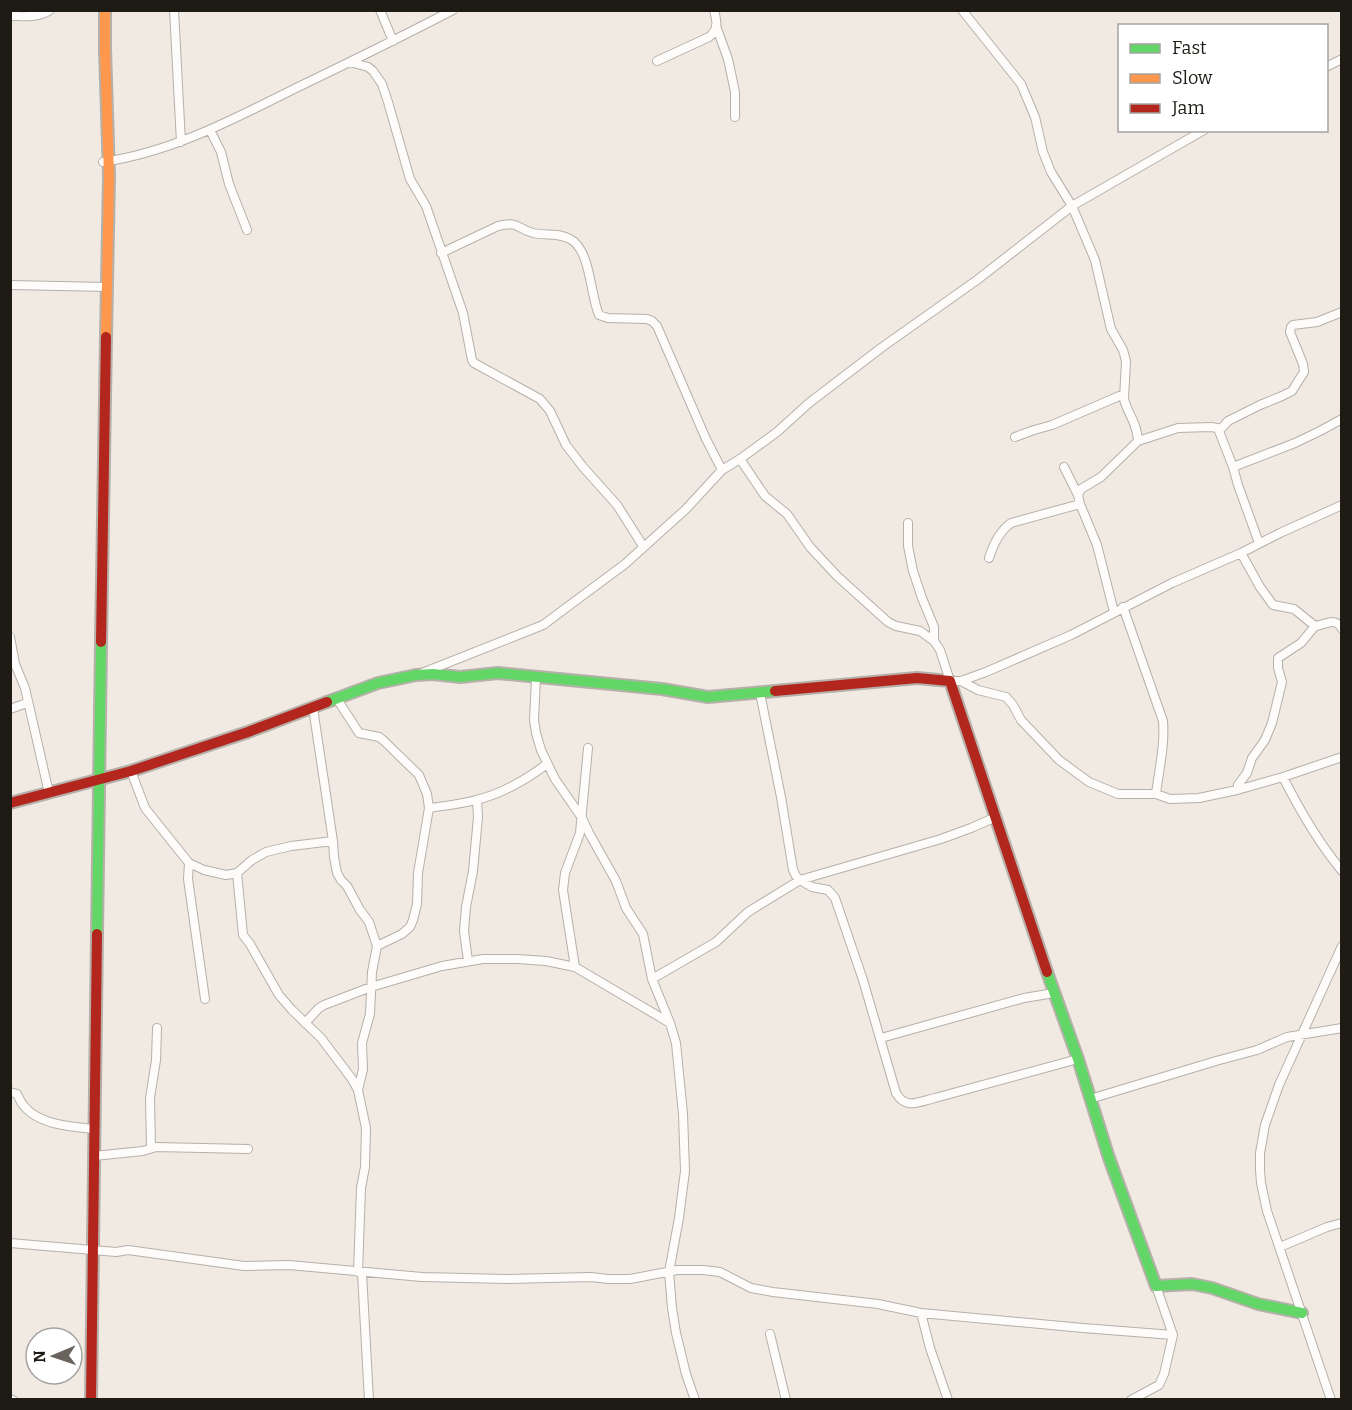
<svg xmlns="http://www.w3.org/2000/svg" width="1352" height="1410" viewBox="0 0 1352 1410" font-family="Bitter,serif">
<style>
.lines{fill:none;stroke-linecap:round;stroke-linejoin:round}
.street-casing{stroke:#b5b0a9;stroke-width:10}
.fast-casing{stroke:#b5b0a9;stroke-width:14}
.slow-casing{stroke:#b5b0a9;stroke-width:14}
.jam-casing{stroke:#b5b0a9;stroke-width:14}
.street{stroke:#fdfcfb;stroke-width:8}
.fast{stroke:#63d668;stroke-width:10}
.slow{stroke:#ff974d;stroke-width:10}
.jam{stroke:#b3261e;stroke-width:10}
</style>
<rect width="100%" height="100%" fill="#f1eae2"/>
<g class="lines">
<g class="street-casing">
<path id="street" d="M174 10 181 142
M380 10 393 41
M962 10 1021 84 1035 117 1043 152 1051 172 1072 206 1095 260 1111 329 1123 350 1126 361 1124 399C1128 415 1137 422 1138 441L1101 477 1081 489 1078 495 1080 504 1097 545 1114 612
M10 16C23 16 39 18 50 10
M716 26 728 59 735 92V117
M657 61 709 37C719 29 717 22 714 10
M350 62 368 67 373 71 382 84 388 102 410 179 426 206 463 313 472 360 474 363 540 399 550 411 566 445 583 467 617 505 643 546
M1326 67 1342 59
M210 130 221 152 229 184 247 230
M103 162C172 152 234 119 296 88 348 63 401 37 453 10
M441 253 498 226C520 221 515 228 533 233 545 236 558 232 570 239 591 250 590 295 599 315L608 318 647 319 652 321 657 326 706 439 722 470
M10 285 108 287
M1219 431 1228 421 1260 405 1282 396 1292 391 1297 383 1304 372 1303 364 1290 332 1291 327 1293 325 1317 322 1342 312
M1015 437 1034 430 1052 425 1124 394
M1138 441 1178 428 1211 427 1217 428 1219 431 1233 467
M740 459 765 496 787 514 810 547 837 576 888 622 896 626 920 631 934 641 940 650 950 681H961L986 672 1071 635 1172 583 1241 553 1280 533 1342 505
M1064 467 1078 495
M908 523V546L913 571 922 598 934 627V641
M1259 543 1238 485 1233 467 1295 443 1320 431 1342 419
M1241 553 1260 587 1273 605 1294 609 1315 626C1326 625 1335 616 1342 629
M989 558C993 545 1000 531 1011 523L1080 504
M1123 607 1163 721C1165 746 1159 769 1156 794
M10 637 15 664 25 688 49 793
M422 673 543 625 625 564 686 509 722 470 740 459 777 432 809 403 881 348 977 280 1072 206 1204 130
M536 678 534 720 536 733 541 750 555 779 582 818 589 833 616 881 626 908 643 934 652 979 670 1023 676 1043 683 1114 685 1171 679 1218 669 1272 672 1308 676 1333 686 1374 695 1400
M961 681 978 690 1006 697 1013 705 1021 720 1059 760 1089 782 1118 794H1156L1170 799 1199 798 1237 790 1283 777 1342 757
M760 693 781 797 793 870 796 876 800 880 812 887 828 890 835 898 863 980 896 1093C906 1110 918 1102 935 1098L1078 1059
M337 699 359 733 379 737 383 740 419 775 427 794 429 808 418 873 417 904 413 920 410 927 402 934 377 946
M313 708 333 841 334 857 337 873 341 880 347 886 360 910 369 922 377 946 372 972 370 1014 362 1043 363 1069 358 1090
M10 709 27 703
M131 771 145 808 189 863 204 870 226 875 237 873 252 860 266 852 291 846 333 841
M1283 777C1300 811 1318 842 1342 871
M1237 790 1238 785 1247 773 1252 758 1265 740 1272 723 1282 682 1278 668V658L1301 643 1315 626
M429 808C445 806 461 804 476 800 501 794 527 779 547 764
M189 863 188 879 205 999
M237 873 243 935 250 944 279 995 292 1010 321 1038 352 1079 358 1090 366 1128 365 1167 361 1188 358 1272
M468 961 464 931 466 907 473 871 478 817 477 800
M575 967 563 890 565 873 580 833 588 748
M652 979 716 942 748 912 800 880 941 839 971 828 996 817
M305 1023 319 1008 324 1005 371 987 442 966 483 959H517L546 961 575 967 670 1023
M881 1038 1024 998 1054 993
M10 1092 17 1094C19 1098 21 1103 24 1106 39 1125 73 1127 95 1129
M1090 1099 1216 1061 1257 1050 1287 1037 1342 1028
M151 1148 150 1098 156 1060 157 1028
M94 1156 143 1151 156 1147 248 1149
M10 1243 116 1252 128 1250 244 1266 289 1265 422 1277 508 1279 591 1277 608 1279H630L677 1270H703L720 1272 751 1288 773 1292 878 1304 921 1313 1083 1328 1173 1335
M1280 1247 1327 1227 1342 1223
M362 1273 369 1400
M921 1313 930 1348 948 1400
M770 1334 786 1400
M10 1399 13 1400
M1131 1400 1159 1385 1164 1374 1173 1335 1156 1286
M1331 1400 1267 1211 1261 1183 1260 1170V1153L1265 1125 1279 1085 1342 946"/>
</g>
<g class="fast-casing">
<path id="fast" d="M327 702 378 683 416 675 433 674 460 677 498 673 662 689 708 697 775 691
M97 934 101 642
M1047 972 1078 1059 1109 1158 1156 1286 1192 1284 1212 1288 1258 1304 1302 1313"/>
</g>
<g class="slow-casing">
<path id="slow" d="M105 10V55
M105 49 109 176 106 337"/>
</g>
<g class="jam-casing">
<path id="jam" d="M101 642 106 337
M775 691 917 678 950 681 1047 972
M10 803 131 771 248 732 327 702
M91 1400 97 934"/>
</g>
<use href="#street" class="street"/>
<use href="#fast" class="fast"/>
<use href="#slow" class="slow"/>
<use href="#jam" class="jam"/>
</g>
<rect width="1352" height="1410" fill="none" stroke="#1e1a14" stroke-width="24"/>
<rect x="1118" y="24" width="210" height="108" fill="#ffffff" stroke="#a5a3a1" stroke-width="1.5"/>
<rect x="1130" y="44" width="30" height="9" fill="#63d668" stroke="#a5a3a1" stroke-width="1.5"/>
<text x="1172" y="54" font-size="18" fill="#1e1a14">Fast</text>
<rect x="1130" y="74" width="30" height="9" fill="#ff974d" stroke="#a5a3a1" stroke-width="1.5"/>
<text x="1172" y="84" font-size="18" fill="#1e1a14">Slow</text>
<rect x="1130" y="104" width="30" height="9" fill="#b3261e" stroke="#a5a3a1" stroke-width="1.5"/>
<text x="1172" y="114" font-size="18" fill="#1e1a14">Jam</text>
<g transform="translate(54 1356) rotate(268)"><circle r="28" fill="#ffffff" stroke="#a5a3a1" stroke-width="1.5"/>
<path d="M0-4.5L10 22L0 15L-10 22Z" fill="#68635c"/>
<text y="-9" font-size="16" font-weight="bold" text-anchor="middle" fill="#1e1a14">N</text>
</g>
</svg>
